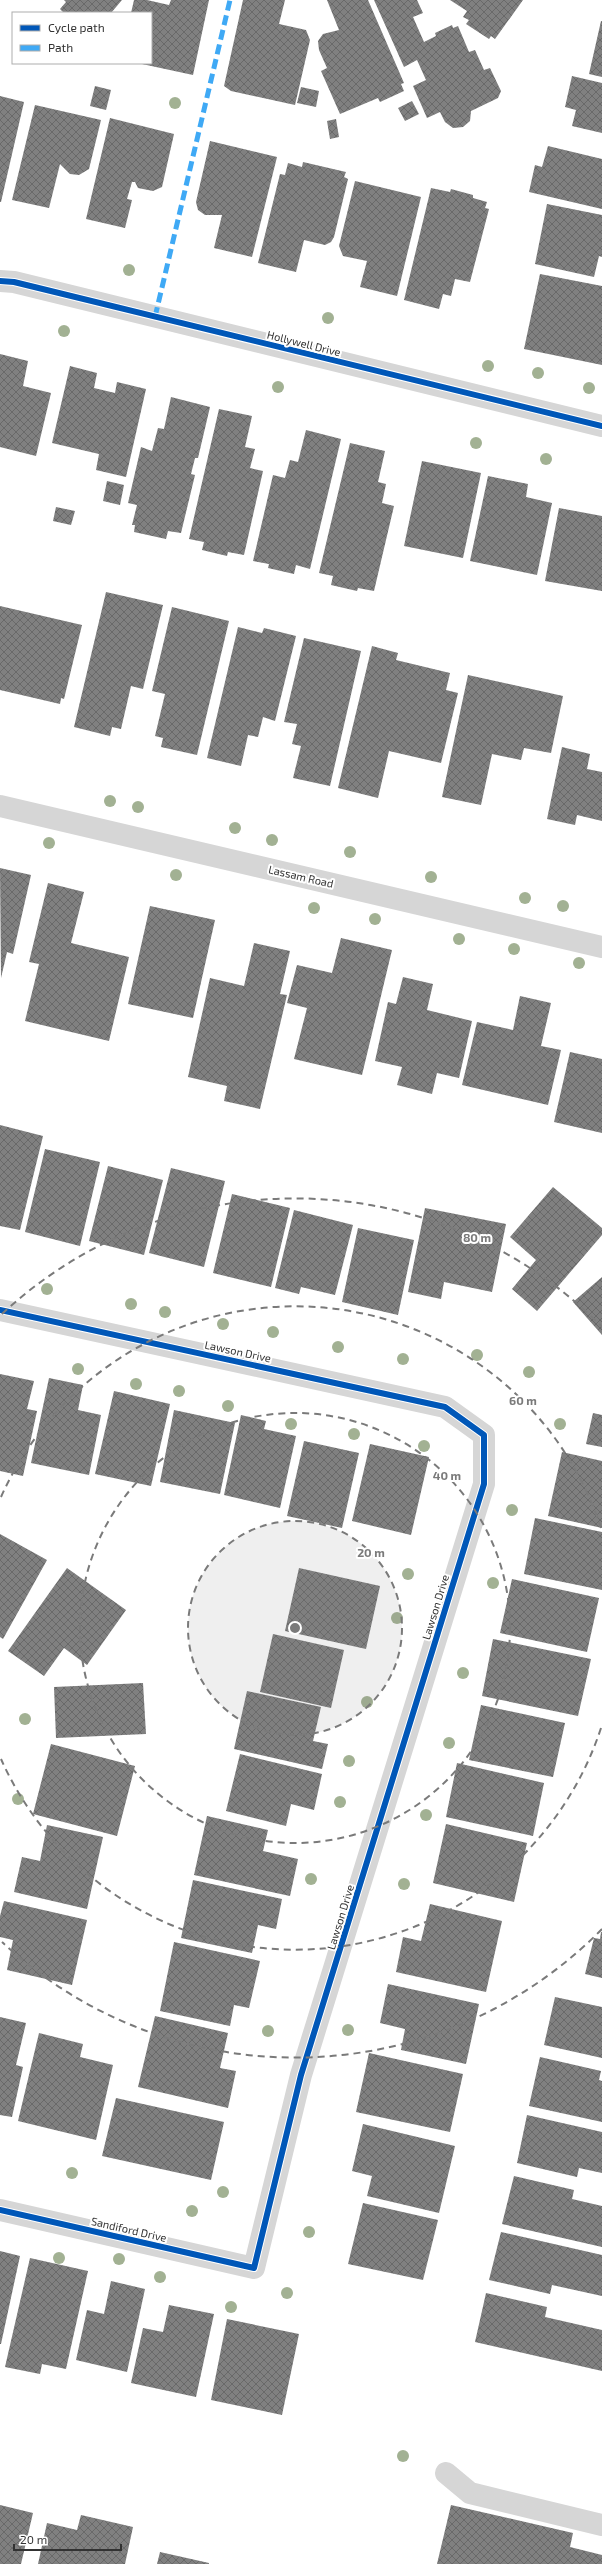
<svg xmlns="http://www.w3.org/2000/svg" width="602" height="2564" viewBox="0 0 602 2564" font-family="'Exo 2',sans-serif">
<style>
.building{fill:url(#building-cross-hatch)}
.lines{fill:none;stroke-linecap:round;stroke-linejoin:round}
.minor{stroke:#d6d6d6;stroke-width:22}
.quiet{stroke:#3fa9f5;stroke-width:5;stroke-dasharray:10 5;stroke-linecap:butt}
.cycleway-casing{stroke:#fff;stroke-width:8}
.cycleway{stroke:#0057b8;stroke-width:6}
.tree{fill:#a2b193}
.ring{fill:none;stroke:#7a7a7a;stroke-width:2;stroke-dasharray:7 5}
.labels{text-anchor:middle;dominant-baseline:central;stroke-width:4;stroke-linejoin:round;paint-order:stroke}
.street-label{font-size:11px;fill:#323232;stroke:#fff}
.centre{fill:#7a7a7a;stroke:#fff;stroke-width:2}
.ring-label{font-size:12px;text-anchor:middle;font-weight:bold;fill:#7a7a7a;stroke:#fff;stroke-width:4;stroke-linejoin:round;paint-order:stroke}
</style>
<defs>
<pattern id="building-cross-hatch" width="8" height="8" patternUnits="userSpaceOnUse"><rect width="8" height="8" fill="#808080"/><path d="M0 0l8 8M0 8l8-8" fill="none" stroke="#696969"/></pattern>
</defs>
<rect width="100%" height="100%" fill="#fff"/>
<path class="building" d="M64 0H122L111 13H64L60 9 66 2Z
M134 0H147L169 5 171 0H209L193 75 142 64 151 63V13H131Z
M243 0H285L279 24 306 30 310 40 295 105 231 91 224 86Z
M327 0H368L404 83 401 84 404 91 380 102 378 98 340 114 321 71 327 68 319 50 318 41 323 34 339 30Z
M374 0H417L423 13 413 17 424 42 436 36 435 33 452 25 453 28 458 26 469 52 475 50 484 70 490 68 501 91 498 98 471 111 470 121 463 127 453 128 445 122 440 112 427 118 413 86 426 80 417 60 404 67Z
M450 0H523L495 39 491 36 489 39 466 24 469 20 463 17 467 11Z
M601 21H602V77L589 74Z
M572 76 602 83V133L572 126 576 110 565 107Z
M95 86 111 90 106 110 90 106Z
M301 87 319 91 316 107 297 103Z
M0 96 24 102 1 202H0Z
M412 101 419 114 405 121 398 108Z
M35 105 101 120 89 169 79 175 70 174 60 164 49 208 12 200Z
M110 118 174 134 162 187 153 191 138 188 135 182H132L127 199 132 200 125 228 86 219Z
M336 119 339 137 330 139 327 121Z
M210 141 277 157 252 257 214 248 222 215H205L198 210 196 202Z
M548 146 602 159V209L529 192 535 165 542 167Z
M303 162 346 172 344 177 348 179 334 237 331 242 325 245 304 240 296 272 258 263 280 174 285 175 288 163 302 167Z
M355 181 421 197 397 296 360 287 367 261 343 256 339 246Z
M431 188 450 192 451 189 473 195V198L487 202 485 208 489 209 470 282 455 279 451 296 443 294 439 309 404 300Z
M547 204 602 215V257L599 256 594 277 535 264Z
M540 274 602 286V365L524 349Z
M0 354 28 361 23 386 51 393 36 456 0 447Z
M70 366 97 373 94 388 115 393 117 382 146 389 126 477 96 470 99 454 52 443Z
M171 397 210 407 198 458H195L191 474 195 475 181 533 168 531 166 539 134 532 135 525H132L137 505 128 503 141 447 152 451 158 428 164 429Z
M219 409 252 416 245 447 255 449 250 468 263 471 244 555 228 552 227 556 202 550 204 542 189 539Z
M306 430 341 439 310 569 296 565 294 574 268 568 269 564 253 561 273 475 285 478 290 460 298 462Z
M350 443 385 451 378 482 386 484 382 503 394 506 374 591 358 588 357 591 331 585 333 576 319 573Z
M422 461 481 473 463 558 404 546Z
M488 476 528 484 526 497 552 503 537 575 470 561Z
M107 481 124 485 120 505 103 501Z
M56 507 75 511 71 525 53 521Z
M559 508 602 516V591L545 581Z
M106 592 163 605 143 689 131 686 121 729 112 727 110 736 74 727Z
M0 606 82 625 64 699 61 698 60 704 0 690Z
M172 607 229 621 197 755 161 747 163 738 155 736 165 694 152 691Z
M238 627 262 633 264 628 296 636 275 721 263 717 258 737 248 735 241 766 207 758Z
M304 638 361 651 330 786 293 778 301 746 292 744 297 724 284 722Z
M372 646 398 653 396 660 450 673 446 690 458 693 441 763 389 751 378 798 338 788Z
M468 675 563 696 551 753 524 748 521 760 492 754 481 805 442 797Z
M562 747 590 754 587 769 602 772V821L577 815 575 825 547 819Z
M0 868 31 875 13 954 7 952 1 978Z
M48 883 84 892 71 943 129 957 109 1041 25 1021 39 964 29 962Z
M150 906 215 920 193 1018 128 1004Z
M341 938 392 950 362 1075 294 1059 307 1008 287 1003 297 965 332 973Z
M254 943 290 951 280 994 287 995 260 1109 224 1101 227 1086 188 1077 210 978 244 986Z
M403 977 433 984 427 1010 472 1021 459 1078 437 1073 432 1094 397 1085 402 1067 375 1061 388 1002 396 1004Z
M520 996 551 1003 541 1046 561 1050 548 1105 462 1085 477 1022 513 1030Z
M570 1052 602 1059V1133L554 1122Z
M0 1125 43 1136 20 1230 0 1226Z
M45 1149 100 1162 80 1246 25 1232Z
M108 1166 163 1180 144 1255 89 1241Z
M171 1168 225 1181 204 1267 149 1253Z
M553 1187 602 1228V1235L537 1311 512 1289 536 1260 510 1237Z
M232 1194 290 1208 271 1287 213 1273Z
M425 1208 506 1224 492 1292 444 1282 441 1299 408 1292Z
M294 1210 353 1225 335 1295 301 1287 299 1294 275 1288Z
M358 1228 414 1240 398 1315 342 1302Z
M602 1277V1335L573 1302Z
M0 1374 34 1381 27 1409 37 1411 23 1476 0 1471Z
M49 1378 83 1385 78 1410 101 1415 89 1475 31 1463Z
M114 1391 170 1404 151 1486 95 1474Z
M174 1410 235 1423 220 1494 160 1482Z
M593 1413 602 1415V1447L586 1444Z
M241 1415 266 1421 264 1429 296 1436 280 1508 224 1495Z
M304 1441 359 1453 342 1528 287 1516Z
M370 1444 429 1457 411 1535 352 1521Z
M562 1452 602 1461V1528L548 1516Z
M535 1518 602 1532V1590L524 1574Z
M0 1534 47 1560 3 1639 0 1637Z
M67 1568 126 1610 87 1665 64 1648 44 1676 8 1651Z
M299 1568 380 1586 366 1649 285 1631Z
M512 1579 599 1598 587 1652 500 1633Z
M273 1634 344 1650 331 1708 260 1692Z
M493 1639 591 1659 578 1716 482 1696Z
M143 1683 146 1734 56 1738 54 1687Z
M247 1691 321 1707 313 1741 328 1744 322 1769 234 1749Z
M481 1705 565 1723 553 1777 469 1760Z
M51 1744 135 1766 117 1836 33 1814Z
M240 1754 322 1774 314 1810 291 1804 286 1826 226 1811Z
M457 1763 544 1783 533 1836 446 1817Z
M207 1816 268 1830 263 1851 298 1859 290 1896 194 1875Z
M446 1824 527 1843 514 1902 433 1883Z
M47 1825 103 1837 87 1909 14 1892 22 1857 40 1861Z
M193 1880 282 1899 276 1929 258 1925 252 1953 181 1938Z
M4 1901 87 1920 72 1985 7 1970 13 1940 0 1937V1916Z
M430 1904 502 1921 486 1992 396 1972 403 1937 421 1941Z
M601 1932H602V1978L585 1974 594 1938 600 1939Z
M174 1942 260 1961 249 2008 234 2005 230 2026 160 2011Z
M388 1984 479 2004 466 2064 401 2050 405 2029 380 2023Z
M555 1997 602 2007V2058L544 2045Z
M155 2016 228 2033 220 2068 236 2071 228 2108 138 2087Z
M0 2017 26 2023 16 2065 23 2067 12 2117 0 2115Z
M39 2033 83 2044 80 2057 113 2065 96 2140 18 2121Z
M369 2053 463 2074 450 2132 356 2112Z
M540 2057 601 2071 599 2080 602 2081V2122L529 2106Z
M116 2098 224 2122 211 2180 102 2156Z
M527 2115 602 2132V2173L579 2168 577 2177 517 2163Z
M363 2124 455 2146 439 2213 367 2196 372 2176 352 2171Z
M514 2176 574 2190 572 2199 602 2206V2247L502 2224Z
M363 2203 438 2220 423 2280 348 2264Z
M501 2232 602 2255V2296L552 2285 550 2294 489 2280Z
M0 2251 20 2256 1 2344H0Z
M30 2258 88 2271 66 2369 42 2364 40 2374 5 2367Z
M111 2281 145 2289 127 2372 76 2360 87 2310 104 2314Z
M486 2293 547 2307 545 2317 602 2330V2371L475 2342Z
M169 2305 214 2314 196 2397 131 2383 143 2328 163 2332Z
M227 2319 299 2334 282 2415 211 2400Z
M0 2505 33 2513 21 2564H0Z
M451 2505 573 2533 570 2547 602 2555V2564H437Z
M81 2515 133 2527 125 2564H38L47 2523 77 2530Z
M160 2552 209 2563V2564H157Z"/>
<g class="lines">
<path class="minor" d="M0 281 14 282 602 426
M0 806 602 947
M0 1310 445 1407 484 1435V1484L301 2075 254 2268 0 2210
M446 2473 470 2493 602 2525"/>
<path class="quiet" d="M155 317 230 0"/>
<g class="cycleway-casing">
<path id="cycleway" d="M0 281 14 282 602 426
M0 1310 445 1407 484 1435V1484L301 2075 254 2268 0 2210"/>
</g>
<use href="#cycleway" class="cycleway"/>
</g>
<g class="tree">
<circle cx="175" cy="103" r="6"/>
<circle cx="129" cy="270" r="6"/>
<circle cx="328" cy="318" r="6"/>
<circle cx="64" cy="331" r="6"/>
<circle cx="488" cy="366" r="6"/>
<circle cx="538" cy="373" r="6"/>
<circle cx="278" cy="387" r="6"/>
<circle cx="589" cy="388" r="6"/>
<circle cx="476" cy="443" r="6"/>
<circle cx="546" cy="459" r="6"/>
<circle cx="110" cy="801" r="6"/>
<circle cx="138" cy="807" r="6"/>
<circle cx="235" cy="828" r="6"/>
<circle cx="272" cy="840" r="6"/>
<circle cx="49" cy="843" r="6"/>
<circle cx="350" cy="852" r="6"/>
<circle cx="176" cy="875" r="6"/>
<circle cx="431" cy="877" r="6"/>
<circle cx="525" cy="898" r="6"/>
<circle cx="563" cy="906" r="6"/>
<circle cx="314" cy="908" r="6"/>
<circle cx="375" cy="919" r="6"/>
<circle cx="459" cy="939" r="6"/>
<circle cx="514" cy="949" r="6"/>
<circle cx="579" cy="963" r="6"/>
<circle cx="47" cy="1289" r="6"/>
<circle cx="131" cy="1304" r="6"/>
<circle cx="165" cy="1312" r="6"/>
<circle cx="223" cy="1324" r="6"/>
<circle cx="273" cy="1332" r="6"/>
<circle cx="338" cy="1347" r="6"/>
<circle cx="477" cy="1355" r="6"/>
<circle cx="403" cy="1359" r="6"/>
<circle cx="78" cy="1369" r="6"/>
<circle cx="529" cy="1372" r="6"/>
<circle cx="136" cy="1384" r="6"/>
<circle cx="179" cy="1391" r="6"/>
<circle cx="228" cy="1406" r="6"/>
<circle cx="291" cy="1424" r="6"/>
<circle cx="560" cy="1424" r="6"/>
<circle cx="354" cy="1434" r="6"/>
<circle cx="424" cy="1446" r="6"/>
<circle cx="512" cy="1510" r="6"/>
<circle cx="408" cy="1574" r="6"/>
<circle cx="493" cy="1583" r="6"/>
<circle cx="397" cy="1618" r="6"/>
<circle cx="463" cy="1673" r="6"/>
<circle cx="367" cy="1702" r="6"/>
<circle cx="25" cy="1719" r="6"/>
<circle cx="449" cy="1743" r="6"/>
<circle cx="349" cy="1761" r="6"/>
<circle cx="18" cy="1799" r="6"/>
<circle cx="340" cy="1802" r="6"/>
<circle cx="426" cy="1815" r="6"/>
<circle cx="311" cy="1879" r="6"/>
<circle cx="404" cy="1884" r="6"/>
<circle cx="348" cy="2030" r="6"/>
<circle cx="268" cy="2031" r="6"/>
<circle cx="72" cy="2173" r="6"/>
<circle cx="223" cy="2192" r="6"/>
<circle cx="192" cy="2211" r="6"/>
<circle cx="309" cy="2232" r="6"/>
<circle cx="59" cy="2258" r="6"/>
<circle cx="119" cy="2259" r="6"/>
<circle cx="160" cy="2277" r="6"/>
<circle cx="287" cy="2293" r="6"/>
<circle cx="231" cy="2307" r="6"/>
<circle cx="403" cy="2456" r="6"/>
</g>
<circle cx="295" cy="1628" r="107" fill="#7a7a7a" fill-opacity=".12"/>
<g class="ring">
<circle cx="295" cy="1628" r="107"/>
<circle cx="295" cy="1628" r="215"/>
<path d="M601 1728A322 322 0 0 1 1 1759M1 1497A322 322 0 0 1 601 1528"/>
<path d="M602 1929A430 430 0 0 1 2 1942M2 1314A430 430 0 0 1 602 1327"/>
</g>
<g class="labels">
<g class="street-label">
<text transform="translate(304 343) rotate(14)">Hollywell Drive</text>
<text transform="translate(301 876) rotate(13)">Lassam Road</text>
<text transform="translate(238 1351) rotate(12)">Lawson Drive</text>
<text transform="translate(435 1607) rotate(-73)">Lawson Drive</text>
<text transform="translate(340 1917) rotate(-73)">Lawson Drive</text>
<text transform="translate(129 2229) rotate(13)">Sandiford Drive</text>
</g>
</g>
<circle cx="295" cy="1628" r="6" class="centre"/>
<g class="ring-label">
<text x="477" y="1242">80 m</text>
<text x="523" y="1405">60 m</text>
<text x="447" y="1480">40 m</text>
<text x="371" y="1557">20 m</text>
</g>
<rect x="12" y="12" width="140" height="52" fill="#ffffff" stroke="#adadad"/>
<rect x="20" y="25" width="20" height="6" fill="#0057b8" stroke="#adadad"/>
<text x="48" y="32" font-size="12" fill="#323232">Cycle path</text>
<rect x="20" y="45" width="20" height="6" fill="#3fa9f5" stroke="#adadad"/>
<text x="48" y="52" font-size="12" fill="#323232">Path</text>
<path d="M14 2544v6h107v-6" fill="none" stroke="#323232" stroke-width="2"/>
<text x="20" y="2544" font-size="12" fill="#323232" stroke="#ffffff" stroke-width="3" paint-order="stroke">20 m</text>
</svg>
